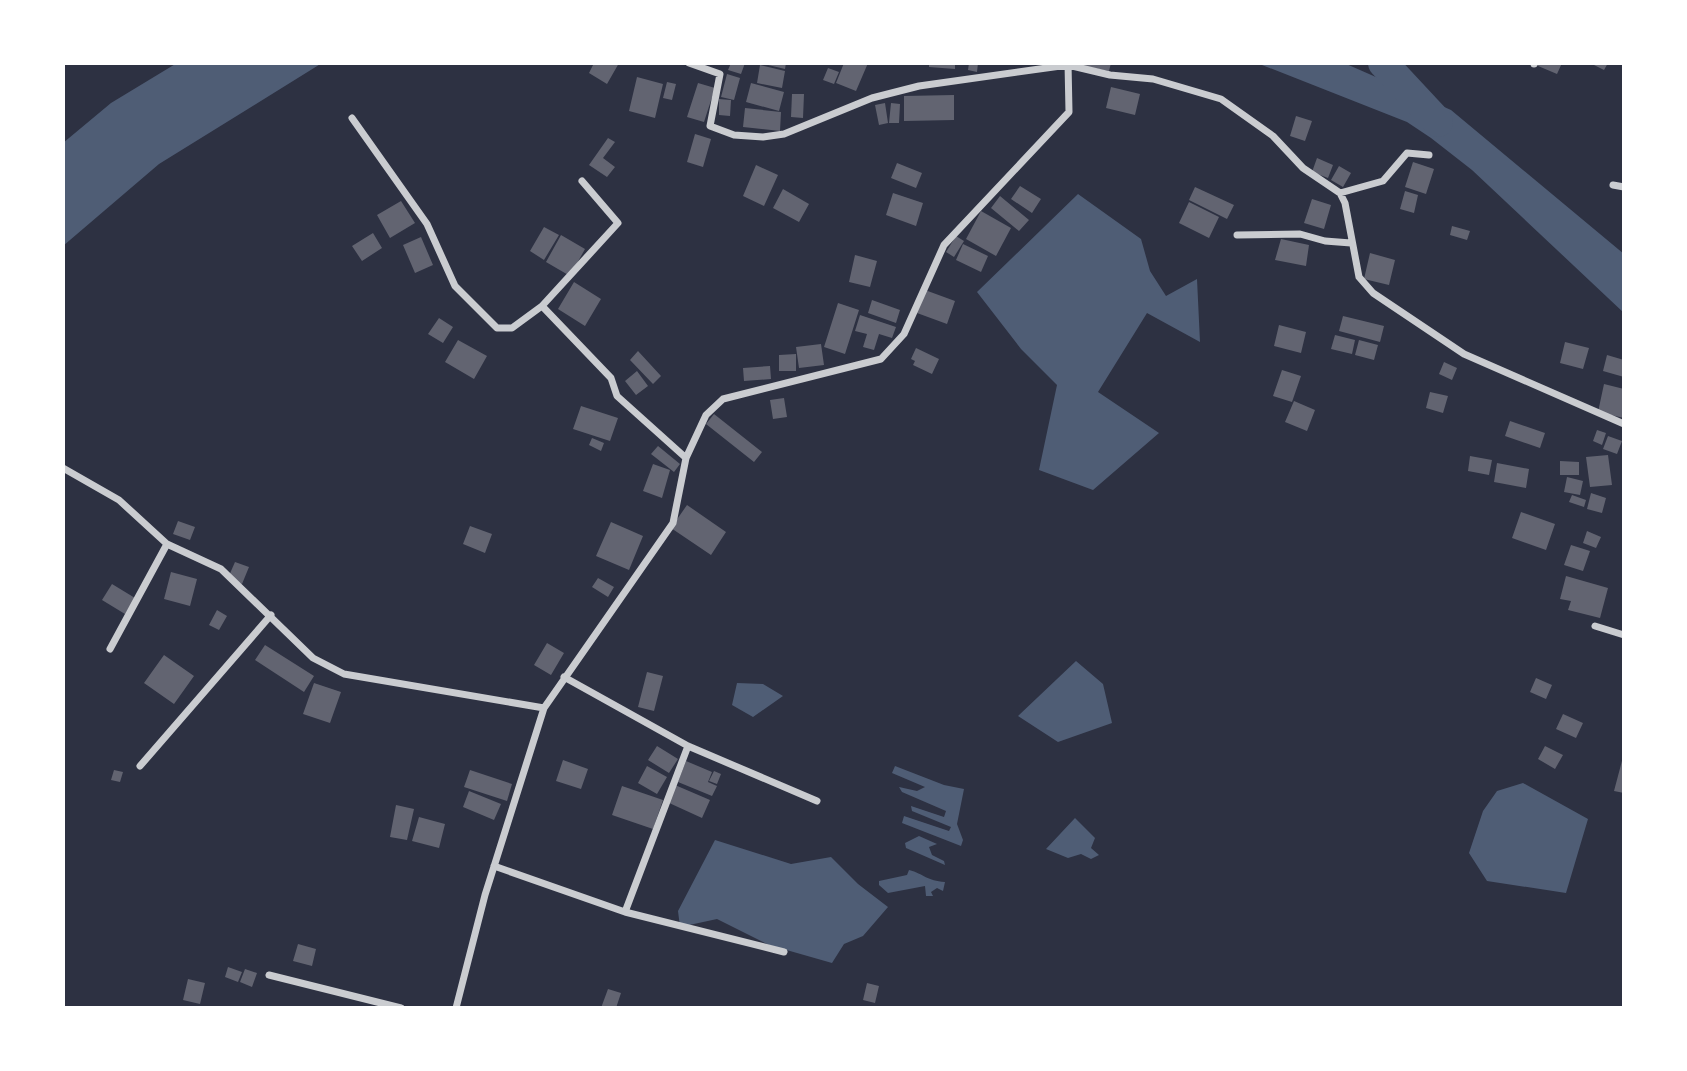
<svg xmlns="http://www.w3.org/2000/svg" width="1687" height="1071" viewBox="0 0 1687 1071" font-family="'DM Sans',sans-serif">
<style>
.water{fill:#4f5d75}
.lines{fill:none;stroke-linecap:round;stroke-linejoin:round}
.river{stroke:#4f5d75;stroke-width:30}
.building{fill:#626471}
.minor{stroke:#caccd0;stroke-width:7}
</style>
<rect width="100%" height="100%" fill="#2d3142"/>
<path class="water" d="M177 63H322L159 164 63 246V143L111 103Z
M1257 63H1344L1451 110 1624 254V313L1472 170 1431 138 1407 122Z
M1078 194 1141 239 1150 271 1166 296 1197 279 1200 342 1147 313 1098 392 1159 433 1093 490 1039 470 1057 385 1021 349 977 292Z
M1076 661 1103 684 1112 723 1058 742 1018 716Z
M737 683 763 684 783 696 753 717 732 705Z
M895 766 944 785 964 789 957 824 963 840 961 846 902 823 904 816 949 831 951 827 912 811 911 806 944 817 946 811 902 792 899 787 917 791 925 787 892 773Z
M1523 783 1588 819 1566 893 1487 881 1469 853 1483 811 1497 791Z
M1075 818 1095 838 1091 848 1099 855 1091 859 1081 854 1068 858 1046 849Z
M919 836 937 844 929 847 932 855 944 861 945 865 906 848 905 843Z
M715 840 791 864 831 857 858 884 888 907 863 936 844 944 832 963 769 945 717 919 680 927 678 911Z
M909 870C924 874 927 881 945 882L943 891 937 888 931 892 933 896H926L925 886 888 893 879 885V881L907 875Z"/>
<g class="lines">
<path class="river" d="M1383 63 1438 122"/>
</g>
<path class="building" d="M594 63H619L607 84 589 73Z
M731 63H745L741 74 728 70Z
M760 63H786L785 69Z
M844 63H868L856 91 836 83Z
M929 63H955V69L929 67Z
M969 63H978L977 72 968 70Z
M1083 63H1111L1109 71 1083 66Z
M1531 63H1562L1557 74Z
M1590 63H1608L1604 70Z
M760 65 785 71 782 88 757 83Z
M828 68 839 72 834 84 823 80Z
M727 74 740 78 734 100 721 97Z
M637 77 663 84 655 118 629 111Z
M667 82 676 84 672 100 663 98Z
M698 83 715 88 704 122 687 117Z
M751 83 784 92 779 111 746 102Z
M1111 87 1140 94 1135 115 1106 108Z
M792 94H804L803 118 791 117Z
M954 95V120L904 121V96Z
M719 99 731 100 730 116 719 115Z
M885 103 888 123 879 125 875 105Z
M891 103 900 104 899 123H889Z
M745 108 781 112 780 131 743 127Z
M1296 116 1312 121 1305 141 1290 136Z
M695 134 711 139 703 167 687 162Z
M608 138 615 142 603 158 615 167 607 177 589 165Z
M1317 158 1333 165 1328 178 1312 172Z
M1413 162 1434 169 1426 194 1405 187Z
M897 163 922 173 916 188 891 178Z
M756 165 778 175 764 206 743 196Z
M1339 166 1351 173 1343 187 1331 180Z
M1020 186 1041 199 1032 213 1011 199Z
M1195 187 1234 205 1227 219 1189 200Z
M783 189 809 204 799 222 773 208Z
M1405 191 1418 195 1414 213 1400 209Z
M893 193 923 203 916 226 886 215Z
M1000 196 1029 220 1019 231 991 208Z
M1312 199 1331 205 1324 229 1304 223Z
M401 201 415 223 390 238 377 215Z
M1189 202 1219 217 1209 238 1179 223Z
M981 211 1011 228 996 256 966 239Z
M1452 226 1470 231 1467 240 1450 235Z
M544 227 559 235 544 260 530 251Z
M373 233 382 248 362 261 352 246Z
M561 235 585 249 570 276 546 262Z
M956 236 964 241 954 257 946 252Z
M421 237 433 265 415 273 403 245Z
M1281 239 1309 245 1306 266 1275 260Z
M963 244 988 256 981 272 956 260Z
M1370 253 1395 260 1389 285 1364 279Z
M855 255 877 261 870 287 849 282Z
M574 282 601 299 585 326 558 309Z
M925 290 955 301 947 324 917 313Z
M872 300 900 310 896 323 868 313Z
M838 303 859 310 845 354 824 347Z
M860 315 896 327 892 338 879 334 874 350 863 347 867 334 855 331Z
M1343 316 1384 326 1380 342 1339 331Z
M439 318 453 327 443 343 428 334Z
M1279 325 1306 332 1301 353 1274 346Z
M1335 335 1355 340 1352 354 1331 349Z
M458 340 487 356 474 379 445 362Z
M1359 340 1378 345 1374 360 1355 355Z
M1565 342 1589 348 1583 369 1560 363Z
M821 344 824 365 799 368 796 347Z
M916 348 939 359 932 374 913 365 915 361 911 359Z
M638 351 661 376 653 384 630 360Z
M796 354V371H779V355Z
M1607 355 1624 360V377L1603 371Z
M1444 362 1457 368 1452 380 1439 374Z
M770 366 771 379 744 381 743 368Z
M1282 370 1301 376 1292 402 1273 396Z
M637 371 648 386 636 395 625 381Z
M1604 384 1624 389V418L1598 412Z
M1430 392 1448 396 1443 413 1426 408Z
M784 398 787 417 773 419 770 400Z
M1294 401 1315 410 1307 431 1285 422Z
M581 406 618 418 610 441 573 429Z
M714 414 762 452 754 462 706 424Z
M1510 421 1545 433 1540 448 1505 436Z
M1597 430 1606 433 1602 445 1593 441Z
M1608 436 1622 441 1617 454 1603 449Z
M592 438 604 443 601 451 589 445Z
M658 446 680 464 674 472 651 454Z
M1608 455 1612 485 1590 487 1586 457Z
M1470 456 1492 460 1489 475 1468 471Z
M1560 461 1579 462V475H1560Z
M1497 463 1529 469 1526 488 1494 482Z
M653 464 670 470 662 498 643 491Z
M1567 477 1583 481 1580 495 1564 492Z
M1591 493 1606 498 1602 513 1587 509Z
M1572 495 1586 500 1584 507 1569 502Z
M687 505 726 532 711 555 671 528Z
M1521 512 1555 524 1546 550 1512 538Z
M178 521 195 527 190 540 173 534Z
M611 522 643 536 629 570 596 556Z
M470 526 492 534 485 553 463 544Z
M1587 531 1601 537 1596 548 1583 543Z
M1571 545 1590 551 1583 571 1564 565Z
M235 562 249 567 242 584 228 578Z
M171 572 197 579 190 606 164 599Z
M1566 576 1608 588 1600 618 1568 610 1571 601 1560 599Z
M598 578 614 587 608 597 592 587Z
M112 584 135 598 125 614 102 600Z
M217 610 227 616 219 630 209 625Z
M547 643 564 653 551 675 534 665Z
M265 645 314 676 304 692 255 660Z
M164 655 194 676 174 704 144 683Z
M647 672 663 676 654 711 638 707Z
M1536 678 1552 685 1546 699 1530 692Z
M314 683 341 692 330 723 303 714Z
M1563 714 1583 723 1576 738 1556 729Z
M657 746 678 759 669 773 648 760Z
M1545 746 1563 755 1555 769 1538 759Z
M1623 757H1624V793L1614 791Z
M563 760 588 769 581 789 556 781Z
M686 761 712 772 708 782 717 786 712 796 678 782Z
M647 766 667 777 657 794 638 783Z
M114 770 123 772 120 782 111 780Z
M470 770 512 784 507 801 464 787Z
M714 771 721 774 717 784 709 781Z
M675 785 710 800 702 818 667 802Z
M622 786 663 800 653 829 612 815Z
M469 791 501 804 494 820 463 807Z
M396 805 414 809 407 840 390 837Z
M419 817 445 824 439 848 412 841Z
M298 944 316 949 312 966 293 961Z
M228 967 242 972 238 982 225 977Z
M245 969 257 973 252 987 240 982Z
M188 979 205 983 200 1004 183 1000Z
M867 983 879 986 875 1003 863 1000Z
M608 989 621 993 616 1008H601Z"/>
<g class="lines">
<path class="minor" d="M689 63 720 74 710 126 734 135 763 137 784 134 872 98 919 86 1068 65 1110 75 1153 79 1221 99 1273 136 1303 168 1340 193 1345 203 1359 277 1373 293 1464 354 1624 424
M1534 64V63
M352 118 427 224 455 286 497 328H512L542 306
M582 181 618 223 542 306 611 378 617 396 686 458
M1613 185 1624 187
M1340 193 1383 181 1407 153 1429 155
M1237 235 1300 234 1325 241 1351 243
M63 468 119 500 167 544 221 569 313 658 344 674 544 708
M1595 626 1624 635
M110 649 167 544
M564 677 688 746 817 801
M140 766 271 615
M494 866 625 912 784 952
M625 912 688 746
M269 975 401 1008
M456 1008 485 895 544 708 673 523 686 458 706 415 723 399 881 359 904 334 944 245 1069 112 1068 63"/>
</g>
<rect width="1687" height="1071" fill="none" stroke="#ffffff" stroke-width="130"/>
</svg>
